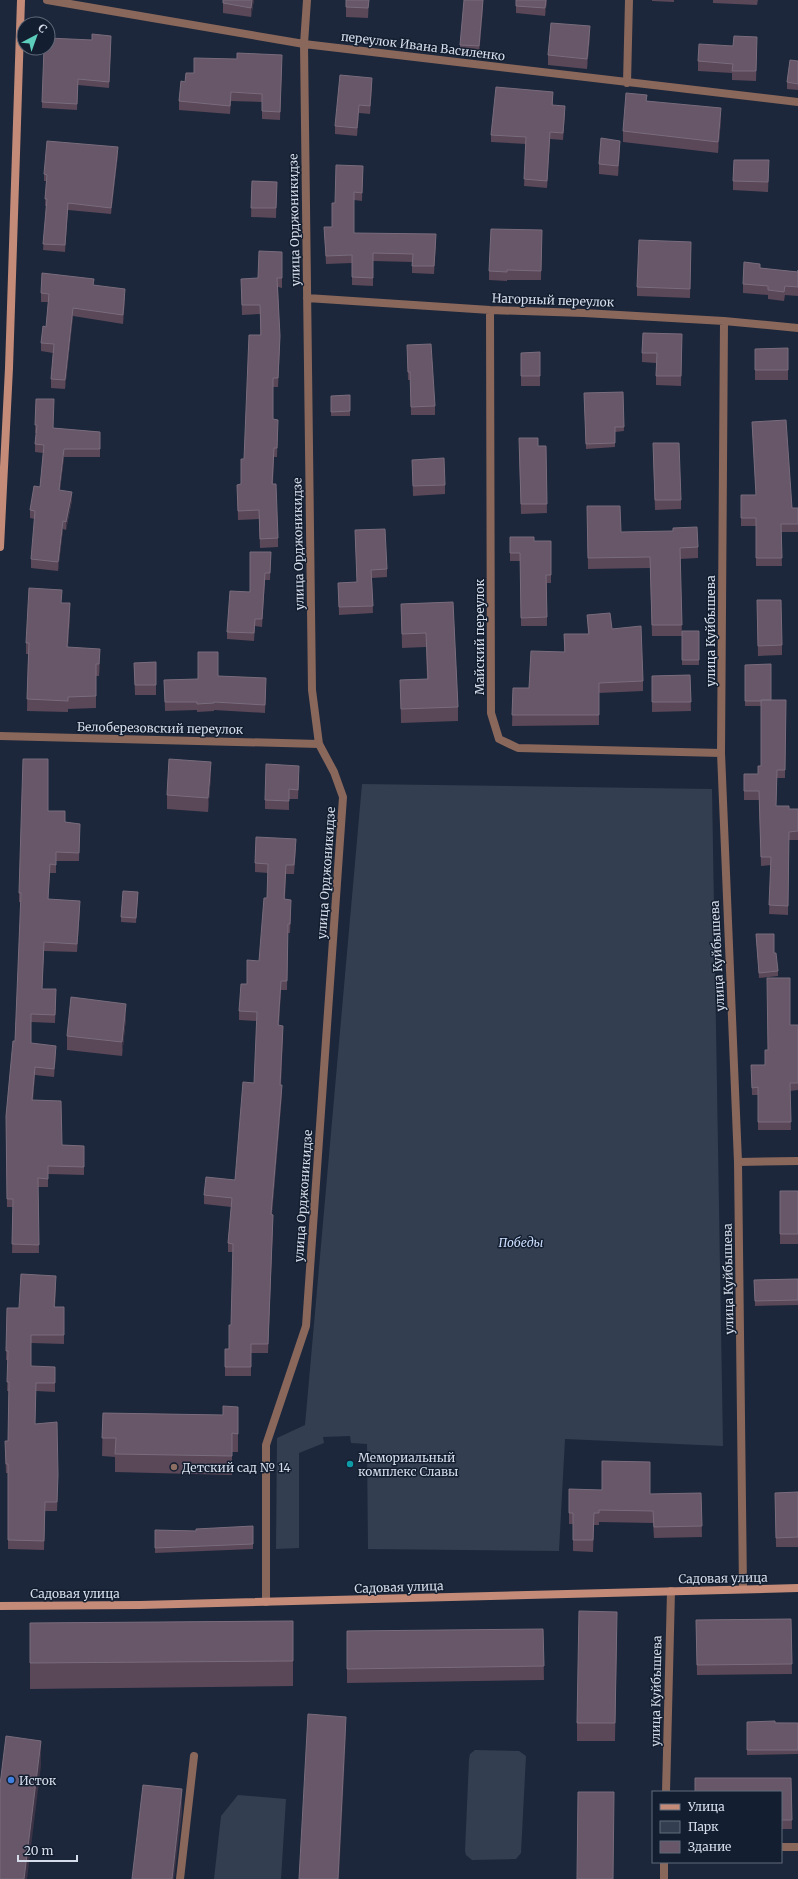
<svg xmlns="http://www.w3.org/2000/svg" width="798" height="1879" viewBox="0 0 798 1879" font-family="Merriweather,serif">
<style>
.green{fill:#333e50}
.lines{fill:none;stroke-linecap:round;stroke-linejoin:round}
.street{stroke:#8a675b;stroke-width:8}
.secondary{stroke:#c38b78;stroke-width:8}
.wall{fill:#5a4758}
.shaded-wall{fill:#3c3446}
.building{fill:#675768;stroke:#796c7c}
.culture-dot{fill:#0f9aa8;stroke:#131e30;stroke-width:1.5}
.education-dot{fill:#8d6e63;stroke:#131e30;stroke-width:1.5}
.shop-dot{fill:#3f7fe0;stroke:#131e30;stroke-width:1.5}
.labels{text-anchor:middle;dominant-baseline:central;stroke-width:3;stroke-linejoin:round;paint-order:stroke}
.street-label{font-size:12px;fill:#d5ddea;stroke:#131e30}
.park-label{font-size:12px;font-style:italic;fill:#cddfff;stroke:#131e30}
.poi-label{font-size:12px;fill:#d5ddea;stroke:#131e30;text-anchor:start}
</style>
<rect width="100%" height="100%" fill="#1c273b"/>
<path class="green" d="M362 784 712 789 723 1446 565 1439 559 1551 368 1549 367 1444 351 1443 350 1436 323 1437 324 1443 299 1453V1548L276 1549 277 1438 305 1425Z
M475 1750 519 1751 526 1756 521 1853 516 1859 472 1860 466 1855 465 1851 469 1759 470 1754Z
M238 1795 286 1799 281 1879H214L221 1816Z"/>
<g class="lines">
<path class="street" d="M47 0 304 44 798 102
M627 83 629 0
M307 298 490 310 584 313 724 321 798 328
M490 310 491 713 499 739 518 748 721 753
M724 321 721 753 738 1162 743 1589
M0 736 319 744
M738 1162 798 1161
M266 1602V1445L306 1326 343 797 334 772 319 744 312 690 304 44 307 0
M666 1792 671 1591
M781 1847H798
M180 1879 194 1756
M664 1879V1862"/>
<path class="secondary" d="M0 547 9 368 21 0
M0 1606 140 1605 798 1588"/>
</g>
<path class="wall" d="M223 0H254L251 17 223 13Z
M369 0 368 18 346 17V7Z
M516 0H547L545 16 516 13Z
M652 0H674V2L652 1Z
M713 0H758L757 5 713 3Z
M483 8 479 55 460 53V45Z
M590 36 587 69 548 65V55Z
M111 42 109 88 78 85 77 110 42 108V102Z
M733 46 757 47 756 81 732 80V73L698 71V61Z
M798 61V90L787 89V82Z
M282 63 280 120 262 119V102L231 101 230 114 179 110V101L185 82 194 73Z
M372 87 370 114 359 113 357 136 335 134V126Z
M553 98V105L565 113 563 140 550 139 547 188 524 186 526 144 491 142V135Z
M647 101 721 120 718 153 623 142V131Z
M620 150 618 176 599 174V164Z
M118 154 111 214 68 210 65 252 43 250 46 206H45L46 181H44V174Z
M363 166 362 201 354 200V233L436 242 434 274 412 273V262L373 261V286L352 285V263L326 264 324 227H332L335 203Z
M769 169 768 192 733 190V181Z
M252 181 277 182 276 218 251 217Z
M542 230 541 280H507V281L489 280V271Z
M691 242 690 298 637 296V287Z
M282 252V288L278 287 280 345 278 387H273V419L278 429 277 457H274L273 484 278 538V547L260 548 259 519 238 520 237 485 241 484 260 335V314L242 315 241 288 258 278Z
M760 268 798 272V270V296L785 295 784 301 768 299V295L743 293V284Z
M94 285 125 298 123 324 73 316 65 389 51 388V379L53 353 41 351V343L46 327 48 302H41V293Z
M682 344 681 386 656 385V363L642 362V353Z
M407 345 435 406V415H411L410 380H408Z
M788 348V380H755V349Z
M540 352V386H521V353Z
M623 392 624 431 615 432V447L586 449 584 393Z
M350 395V416H331V396Z
M36 399 53 428 100 432V457H64L60 490 72 500 66 530 63 529 58 571 31 568V559L35 519 30 518V510L40 487 43 453 35 452V444L36 433H35Z
M752 422 792 508H798V532H781L782 566H756V526H741V495H756Z
M546 446 547 513 521 514 519 448Z
M653 453 681 500V509L655 510Z
M412 460 445 485V494L413 496Z
M587 506 621 532 698 547V558L680 559 682 636H652L650 568 588 569Z
M355 530 387 569V577L372 578 373 613 339 615 338 583 357 582Z
M510 537 534 541H551V583H547V626H521L520 561H510Z
M271 552 270 580H265L262 627 255 626 254 641 227 639V632Z
M453 602 458 707V721L401 723 400 680 427 679 426 647 402 648 401 604Z
M61 603 70 615 68 647 100 660 99 676H96V708L68 709V712L27 711 28 654H26V643Z
M757 610 782 645V655L758 656Z
M587 615 612 629 643 681V691L599 693V725L512 726 513 688H529L564 652V634H588Z
M682 631H699V665H682Z
M156 662V695H135L134 663Z
M745 665 771 700H786L785 778H777L776 806 789 809H798V840H789L788 915 769 914 771 865 761 866 759 800H744V774H758L761 766V706H745Z
M690 675 691 711 652 712V676Z
M218 676 266 687 265 713 214 710V711L197 712V710L165 711 164 680 198 679Z
M211 776 208 812 167 809V795Z
M299 776 298 799H289V810L265 809V800Z
M48 811 65 822 80 824 79 861H56V873H50L48 899 80 909 77 952 44 951 42 989 56 998 55 1023 31 1022V1043L56 1054 54 1077 35 1075 33 1100 62 1145 84 1146V1175L48 1174V1187H38L39 1253H12L13 1207H7L6 1116 15 1041 21 902H19V893Z
M296 848 294 874H286L285 899 291 909 290 933H288L287 990H281L279 1025 283 1035 281 1085 282 1094 272 1214 273 1223 268 1353H251V1376H225V1349H229L231 1325 233 1252H228V1243L231 1207 204 1204V1195L235 1180 254 1083 257 1021 239 1020V1011L259 961 267 898 268 873 255 872V863Z
M138 896 136 923 121 922V917Z
M756 934 774 953 778 971V976L759 978Z
M126 1018 122 1056 67 1050V1036Z
M790 1025H798V1090L790 1091 791 1130H758V1095H752L751 1065H765L768 1050Z
M780 1191H798V1244H780Z
M798 1279V1305L755 1306 754 1280Z
M56 1285 55 1307H64V1344L31 1343V1366L55 1376V1392L36 1391 35 1424 58 1484 57 1511H45L44 1550 8 1549V1473H6L5 1450 8 1441 9 1391H7L8 1360H6L7 1308H19Z
M238 1407V1452H232V1475L115 1472V1457L102 1456 103 1413 223 1415Z
M650 1474V1494L701 1493 702 1537 654 1538 653 1523 599 1522V1525H594L593 1552 573 1551V1524H569V1489L602 1490Z
M798 1492V1547H776L775 1493Z
M253 1526V1549L155 1553V1530L196 1531Z
M791 1619 792 1674 697 1675 696 1620Z
M293 1621V1686L30 1689V1623Z
M543 1629 544 1680 347 1683V1646Z
M617 1630 615 1741H577V1723Z
M747 1722 798 1723V1754L747 1755Z
M791 1778 792 1829H781V1792Z"/>
<path class="shaded-wall" d="M252 0H254L251 17V8Z
M483 0V8L479 55V46Z
M546 0H547L545 16V8Z
M590 26V36L587 69V59Z
M111 36V42L109 88V82Z
M372 78V87L370 114V106Z
M359 105V113L357 136V128Z
M721 108V120L718 153V142Z
M550 132V139L547 188V181Z
M620 141V150L618 176V166Z
M118 147V154L111 214V208Z
M125 289V298L123 324V315Z
M73 308V316L65 389V380Z
M64 449V457L59 498V490Z
M72 492V500L66 530V522Z
M63 521V529L58 571V562Z
M70 603V615L67 658V647Z
M100 649V660L99 676V664Z
M211 762V776L208 812V798Z
M50 864V873L48 908V899Z
M291 900V909L290 933V924Z
M80 901V909L77 952V944Z
M281 981V990L278 1034V1025Z
M126 1004V1018L122 1056V1042Z
M283 1026V1035L280 1094V1085Z
M56 1046V1054L54 1077V1069Z
M35 1067V1075L32 1109V1100Z
M282 1085V1094L271 1223V1214Z
M273 1215V1223L268 1353V1344Z
M58 1475V1484L57 1511V1502Z
M346 1717V1735L339 1879H338Z
M41 1741V1766L27 1879H24Z
M182 1789V1814L174 1879H172Z"/>
<path class="building" d="M223 0H252L251 8 223 3Z
M346 0H369L368 8 346 7Z
M464 0H483L479 46 460 45Z
M516 0H546L545 8 516 6Z
M551 23 590 26 587 59 548 55Z
M92 34 111 36 109 82 78 79 77 104 42 102 44 48H48V38L92 40Z
M734 36 757 37 756 71H732L733 64 698 61 699 44 733 46Z
M237 53 282 55 280 112 262 111V94L231 92 230 106 179 101 181 81 185 82 186 73H194V58L237 59Z
M790 60 798 61V84L787 82Z
M340 75 372 78 370 106 359 105 357 128 335 126Z
M496 87 553 92 552 105 565 106 563 133 550 132 547 181 524 179 526 137 491 135Z
M626 93 647 95 646 101 721 108 718 142 623 131Z
M601 138 620 141 618 166 599 164Z
M47 141 118 147 111 208 68 203 65 245 43 244 47 199H45L47 175 44 174Z
M734 160H769L768 182 733 181Z
M336 165 363 166 362 193 354 192V233L436 234 434 266H412L413 254 373 253V278L352 277V255L326 256 324 227H332V203H335Z
M252 181 277 182 276 208H251Z
M491 229 542 230 541 271 507 270V272L489 271Z
M639 240 691 242 690 289 637 287Z
M259 251 282 252V278H277L280 336 278 378H273V419L278 420 277 448H274L272 484H276L278 538 260 539 259 510 238 511 237 485 241 484V459H244L249 335H261L260 305H242L241 279 258 278Z
M744 262 760 264V268L798 272V270V287L785 286 784 292 768 290V286L743 284Z
M42 273 94 279 93 285 125 289 123 315 73 308 65 380 51 379 54 344 41 343 43 326 46 327 49 294 41 293Z
M643 333 682 334 681 376H656L657 353H642Z
M431 344 435 406 411 407 410 372H408L407 345Z
M788 348V370H755V349Z
M540 352V376H521V353Z
M623 392 624 427H615V443L586 444 584 393Z
M350 395V411L331 412V396Z
M36 399H54L53 428 100 432V449H64L59 490 72 492 66 522 63 521 58 562 31 559 35 511 30 510 34 486 40 487 44 445 35 444 37 425H35Z
M786 420 792 508H798V524H781L782 558H756V518H741V495H756L752 422Z
M519 438H538V446H546L547 504H521Z
M653 443H679L681 500H655Z
M444 458 445 485 413 486 412 460Z
M587 506H620L621 532 673 531V528L697 527 698 547 680 548 682 625H652L650 557 588 558Z
M385 529 387 569 371 570 373 606 339 607 338 583 357 582 355 530Z
M510 537H534V541H551V575H546L547 617 521 618 520 553H510Z
M250 552H271L270 573H265L262 619H255L254 633 227 632 230 591 250 592Z
M29 588 62 590 61 603H70L67 647 100 649 99 664H96V696L68 697V701L27 699 29 643H26Z
M757 600H781L782 645 758 646Z
M453 602 458 707 401 709 400 680 428 679 426 633 402 634 401 604Z
M610 613 612 629 641 626 643 681 599 683V715H512L513 688H529L531 651 565 652 564 634H589L587 615Z
M682 631H699V660H682Z
M198 652H218V676L266 678 265 705 214 702V703L197 704V702H165L164 680 198 679Z
M156 662V685H135L134 663Z
M771 664V700H761V701H745V665Z
M690 675 691 702H652V676Z
M761 700H786L785 770H777L776 806H789V809H798V831L789 832 788 906 769 905 771 857H761L759 791H744V774H758V766H761Z
M23 759H48V811H65V822L80 824 79 853 56 852V865L50 864 48 899 80 901 77 944 44 942 42 989H56L55 1015 31 1014V1043L56 1046 54 1069 35 1067 32 1100 61 1101 62 1145 84 1146V1167L48 1166V1179L38 1178 39 1245 12 1244 13 1199H7L6 1116 13 1041H15L21 893H19Z
M169 759 211 762 208 798 167 795Z
M266 764 299 766 298 790 289 789V801L265 800Z
M256 837 296 839 294 865H286L284 899 291 900 290 924H288L287 981H281L278 1025 283 1026 280 1085H282L271 1214 273 1215 268 1344H251V1367H225V1349H229V1325H231L233 1244 228 1243 232 1198 204 1195 206 1177 235 1180 243 1082 254 1083 257 1012 239 1011 241 984H247V960L259 961 264 898H267L268 864 255 863Z
M123 891 138 892 136 918 121 917Z
M756 934H774V953H776L778 971 759 973Z
M767 978H790V1025H798V1083H790L791 1122H758V1087L752 1088 751 1065H765V1050H768Z
M71 997 126 1004 122 1042 67 1036Z
M780 1191H798V1234H780Z
M21 1274 56 1276 54 1307H64V1335H31V1366L55 1367V1383H36L35 1424 57 1422 58 1475 57 1502H45L44 1541 8 1540V1464H6L5 1441H8L9 1382H7L8 1351H6L7 1308H19Z
M798 1279V1300L755 1301 754 1280Z
M223 1406 238 1407V1434L232 1433V1456L115 1454 116 1438H102L103 1413 223 1415Z
M602 1461 650 1462V1494L701 1493 702 1526 654 1527 653 1511 599 1510V1513H594L593 1540H573V1513H569V1489L602 1490Z
M798 1492V1537L776 1538 775 1493Z
M253 1526V1544L155 1548V1530L196 1531V1529Z
M579 1611 617 1612 615 1723H577Z
M791 1619 792 1664 697 1665 696 1620Z
M293 1621V1661L30 1663V1623Z
M543 1629 544 1666 347 1669V1631Z
M308 1714 346 1717 338 1879H299Z
M775 1721V1723H798V1750H747V1722Z
M6 1736 41 1741 24 1879H0V1785Z
M695 1778H791L792 1820H781V1792H695Z
M143 1785 182 1789 172 1879H132Z
M578 1792H614L613 1879H577Z"/>
<circle class="culture-dot" cx="350" cy="1464" r="4"/>
<circle class="education-dot" cx="174" cy="1467" r="4"/>
<circle class="shop-dot" cx="11" cy="1780" r="4"/>
<g class="labels">
<g class="street-label">
<text transform="translate(423 46) rotate(7)">переулок Ивана Василенко</text>
<text transform="translate(294 220) rotate(-91)">улица Орджоникидзе</text>
<text transform="translate(553 300) rotate(2)">Нагорный переулок</text>
<text transform="translate(298 544) rotate(-91)">улица Орджоникидзе</text>
<text transform="translate(710 631) rotate(-90)">улица Куйбышева</text>
<text transform="translate(479 637) rotate(-90)">Майский переулок</text>
<text transform="translate(160 728) rotate(1)">Белоберезовский переулок</text>
<text transform="translate(326 873) rotate(-86)">улица Орджоникидзе</text>
<text transform="translate(717 956) rotate(-93)">улица Куйбышева</text>
<text transform="translate(303 1196) rotate(-86)">улица Орджоникидзе</text>
<text transform="translate(728 1279) rotate(-91)">улица Куйбышева</text>
<text transform="translate(723 1578) rotate(-1)">Садовая улица</text>
<text transform="translate(399 1587) rotate(-2)">Садовая улица</text>
<text x="75" y="1593">Садовая улица</text>
<text transform="translate(656 1691) rotate(-89)">улица Куйбышева</text>
</g>
<g class="park-label">
<text x="521" y="1242">Победы</text>
</g>
<g class="poi-label">
<text x="358" y="1457">Мемориальный<tspan x="358" dy="14">комплекс Славы</tspan></text>
<text x="182" y="1467">Детский сад № 14</text>
<text x="19" y="1780">Исток</text>
</g>
</g>
<rect x="652" y="1791" width="130" height="72" fill="#131e30" stroke="#616a7a"/>
<rect x="660" y="1804" width="20" height="6" fill="#c38b78" stroke="#616a7a"/>
<text x="688" y="1811" font-size="12" fill="#d5ddea">Улица</text>
<rect x="660" y="1821" width="20" height="12" fill="#333e50" stroke="#616a7a"/>
<text x="688" y="1831" font-size="12" fill="#d5ddea">Парк</text>
<rect x="660" y="1841" width="20" height="12" fill="#675768" stroke="#616a7a"/>
<text x="688" y="1851" font-size="12" fill="#d5ddea">Здание</text>
<g transform="translate(36 36) rotate(41)"><circle r="19" fill="#131e30" stroke="#616a7a"/>
<path d="M0-3L7 15L0 10L-7 15Z" fill="#5ccebb"/>
<text y="-6" font-size="11" font-weight="bold" text-anchor="middle" fill="#d5ddea">С</text>
</g>
<path d="M18 1855v6h59v-6" fill="none" stroke="#d5ddea" stroke-width="2"/>
<text x="24" y="1855" font-size="12" fill="#d5ddea" stroke="#131e30" stroke-width="3" paint-order="stroke">20 m</text>
</svg>
